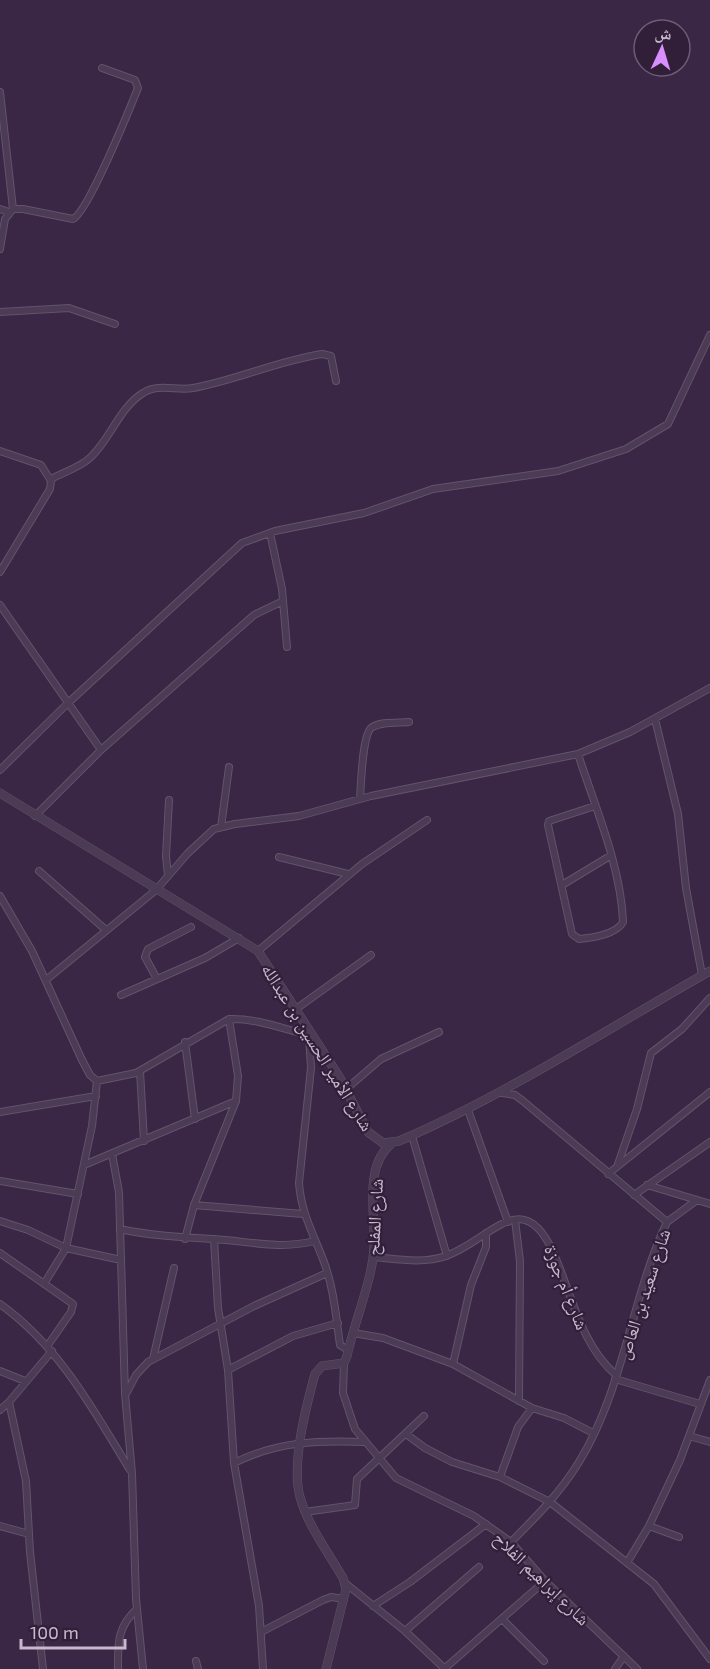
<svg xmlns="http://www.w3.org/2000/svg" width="710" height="1669" viewBox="0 0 710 1669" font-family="'Exo 2','Noto Naskh Arabic',sans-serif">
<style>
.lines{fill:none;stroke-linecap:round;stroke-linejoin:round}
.minor-casing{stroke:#63536c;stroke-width:8}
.tertiary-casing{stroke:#63536c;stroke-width:9}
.minor{stroke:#4b3b54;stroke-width:6}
.tertiary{stroke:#4b3b54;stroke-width:8}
.labels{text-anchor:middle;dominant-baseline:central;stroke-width:4.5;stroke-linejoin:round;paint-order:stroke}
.street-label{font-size:18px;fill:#c7b8ce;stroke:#311f3a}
</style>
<rect width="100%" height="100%" fill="#3a2645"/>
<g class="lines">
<g class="minor-casing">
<path id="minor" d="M0 92 13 209
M0 209 9 212
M0 249 5 219 13 209H23L73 219C88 212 130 108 138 88L135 80 102 68
M0 312 69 308 115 324
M0 451 41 465 51 481 50 489 0 572
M51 479C64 472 81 467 91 457 111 438 119 408 143 393 158 383 177 391 193 388 237 380 277 361 322 354L331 356 336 381
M270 533 282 589 287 647
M0 605 101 750
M655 719 678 814 686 888 702 975
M578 754C595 807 621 866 623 922 617 934 592 938 579 939L572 934 548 825 549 821 595 806
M0 770 68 703 242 543 275 531 364 513 433 489 558 471 626 449 668 424 710 335
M360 799C361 786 362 737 371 728 380 721 399 723 409 722
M35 816 101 750 254 615 283 601
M221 827 229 767
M279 857 348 874
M39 871 106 930
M168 876 166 856 169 800
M562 885 610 856
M0 896 32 951 82 1060 90 1075 97 1081 136 1073 229 1019C258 1018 285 1030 313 1036
M258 951 362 864 427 820
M157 979 145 957 148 949 191 927
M46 980 156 890 188 853 214 829 235 824 299 816 371 796 578 754 630 732 710 688
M121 995 205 958 239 938
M296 1009 371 955
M309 1035 311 1068 299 1183C301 1213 314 1235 324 1262 334 1289 336 1317 340 1345L348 1350
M185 1042 195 1119
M140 1071 144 1141
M97 1081 92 1126 66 1248 121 1260
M345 1090 381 1059 439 1032
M502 1093 515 1095 523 1101 667 1222C631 1298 624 1389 579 1462 560 1493 536 1517 511 1542
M468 1110 508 1222
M0 1112 96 1096
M412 1136 447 1256
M112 1154 119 1192 125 1394 132 1473 136 1599 143 1669
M618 1164 637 1109 651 1053 682 1029 710 998
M84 1165 236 1101
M608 1174 710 1092
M0 1181 78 1194
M647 1185 710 1204
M634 1195 710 1142
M194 1205 303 1214
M515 1220 520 1261 519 1401
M0 1221 28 1230 66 1248 44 1284
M667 1222 697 1200
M120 1229C152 1236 181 1237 213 1239 248 1241 280 1250 314 1241
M185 1239 194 1205 236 1101 238 1076 229 1019
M214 1239 218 1308 228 1370 234 1463 259 1606 263 1669
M0 1253 73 1304 71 1312 48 1345
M373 1257C397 1259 423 1264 446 1256 491 1240 523 1183 554 1254 572 1295 581 1345 616 1375
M0 1304C59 1346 93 1409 130 1470
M353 1333 383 1338 453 1364 532 1408 564 1418 593 1433
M153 1359 174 1268
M344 1363 343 1393 355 1429 396 1478 474 1516 511 1542 545 1581 637 1669
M453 1364 471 1285 486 1247V1233
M228 1370 293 1336 338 1323
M0 1371 25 1381
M615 1379 700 1404
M126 1394 136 1375 148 1362 254 1306 327 1273
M0 1410 9 1402
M406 1434 425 1448 452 1462 500 1477 550 1502 654 1584 710 1659
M689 1436 710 1442
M234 1463C276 1442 317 1440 364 1442
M500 1477 518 1427 532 1408
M305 1512 355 1505 357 1479 424 1416
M0 1526 29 1534
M649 1526 679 1537
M628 1561 649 1526 680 1460 710 1380
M345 1583 405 1631 445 1669
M373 1606 410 1582 486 1524
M502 1619 544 1661
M405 1631 479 1567
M261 1632 323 1600 331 1597 344 1599
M196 1661 198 1669
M43 1669 30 1552 26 1481 9 1402 52 1351
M118 1669C118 1643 117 1627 137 1609
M444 1669 545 1581
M615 1669 624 1656"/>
</g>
<g class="tertiary-casing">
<path id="tertiary" d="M0 793 258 951 340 1078 368 1132 383 1143 399 1141C508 1094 607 1029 710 971
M326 1669 346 1589 343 1578C328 1552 308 1526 300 1497 291 1464 306 1407 315 1374L322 1366 344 1363 347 1356C354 1323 373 1278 374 1247 376 1215 363 1167 391 1144"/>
</g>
<use href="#minor" class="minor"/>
<use href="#tertiary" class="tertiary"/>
</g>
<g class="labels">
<g class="street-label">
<text transform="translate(318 1047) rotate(58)">شارع الأمير الحسين بن عبدالله</text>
<text transform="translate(374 1217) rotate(-87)">شارع المفلح</text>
<text transform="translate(567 1287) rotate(68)">شارع أم جوزة</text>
<text transform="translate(643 1294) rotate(-72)">شارع سعيد بن العاص</text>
<text transform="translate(542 1578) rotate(44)">شارع إبراهيم الفلاح</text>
</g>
</g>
<g transform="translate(662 48) rotate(4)"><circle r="28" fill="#311f3a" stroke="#6d5c75" stroke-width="1.5"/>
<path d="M0-4.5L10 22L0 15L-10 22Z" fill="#d98efd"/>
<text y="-9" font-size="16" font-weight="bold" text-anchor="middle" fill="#c7b8ce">ش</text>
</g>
<path d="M21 1639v9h104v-9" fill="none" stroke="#c7b8ce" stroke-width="3"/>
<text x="30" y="1639" font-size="18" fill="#c7b8ce" stroke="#311f3a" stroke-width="4.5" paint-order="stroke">100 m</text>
</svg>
